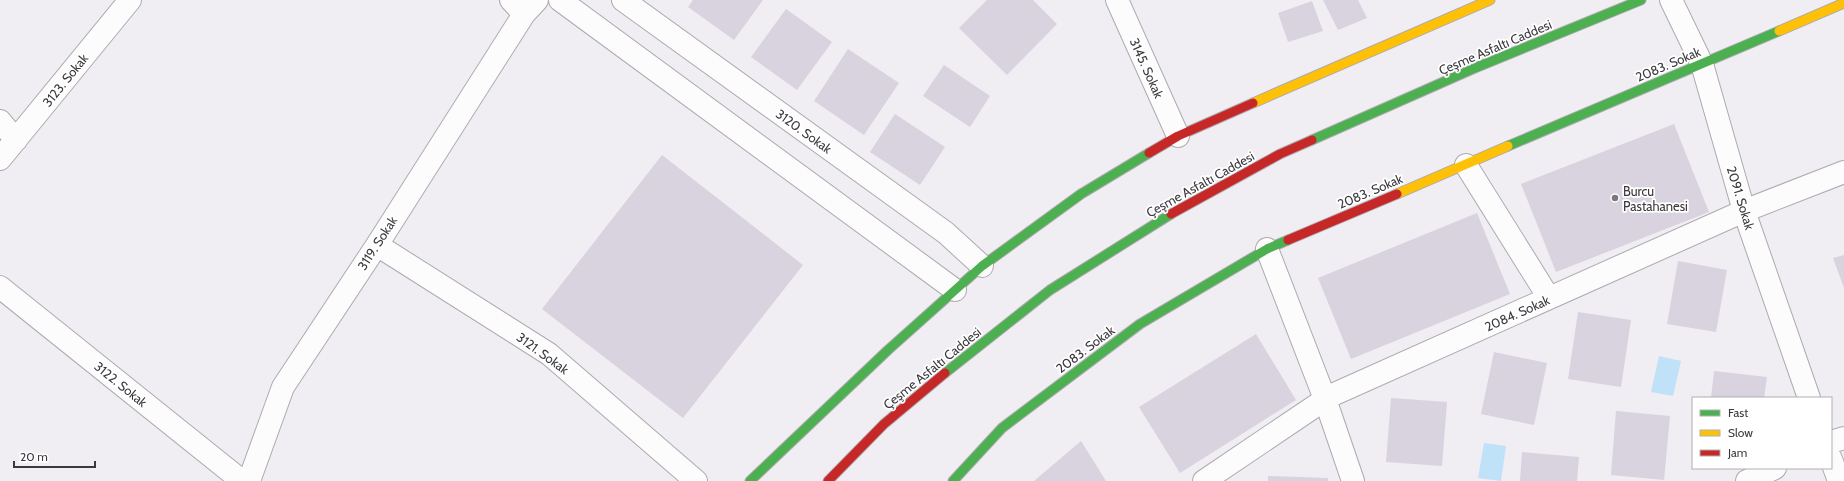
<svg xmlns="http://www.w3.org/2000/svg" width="1844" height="481" viewBox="0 0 1844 481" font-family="Cabin,sans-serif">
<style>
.water{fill:#bfe2f9}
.building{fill:#d8d3df}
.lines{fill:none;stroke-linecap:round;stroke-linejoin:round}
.street-casing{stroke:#acaaaf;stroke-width:24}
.fast-casing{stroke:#acaaaf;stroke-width:11}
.slow-casing{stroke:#acaaaf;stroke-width:11}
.jam-casing{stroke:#acaaaf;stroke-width:11}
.street{stroke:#fdfcfd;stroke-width:22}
.fast{stroke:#4caf50;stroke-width:9}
.slow{stroke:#ffc107;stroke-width:9}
.jam{stroke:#c62828;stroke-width:9}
.poi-dot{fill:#7a787d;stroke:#fff;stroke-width:1.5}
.labels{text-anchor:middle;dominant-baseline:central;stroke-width:3.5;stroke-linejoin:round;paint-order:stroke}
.street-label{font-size:13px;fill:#3b393e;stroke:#fff}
.poi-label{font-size:13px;fill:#3b393e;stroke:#fff;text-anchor:start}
</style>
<rect width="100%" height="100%" fill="#f0edf3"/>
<path class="water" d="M1659 356 1681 361 1673 396 1651 392Z
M1484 443 1506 446 1501 481 1478 478Z"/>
<path class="building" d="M693 0H763L734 40 688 7Z
M987 0H1033L1057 24 1007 75 959 28Z
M1323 0H1358L1367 18 1338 30Z
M1312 1 1323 31 1288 42 1278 13Z
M786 9 832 42 797 90 751 57Z
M848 49 899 83 864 135 814 101Z
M944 65 990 96 970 127 923 96Z
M895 114 945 147 920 185 870 152Z
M1674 124 1709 212 1556 272 1521 184Z
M662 155 803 265 683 418 542 309Z
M1477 213 1510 294 1351 359 1318 278Z
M1844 255V288L1833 258Z
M1678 261 1727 270 1716 332 1667 324Z
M1578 312 1631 320 1621 387 1568 379Z
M1256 334 1296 400 1180 473 1139 407Z
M1494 352 1547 363 1534 425 1481 414Z
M1714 371 1767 377 1764 398H1711Z
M1391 398 1447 402 1442 466 1386 462Z
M1616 411 1670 416 1664 480 1611 475Z
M1081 441 1106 481H1034Z
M1522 452 1579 457 1577 481H1520Z
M1268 476 1328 478V481H1268Z"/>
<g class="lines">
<g class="street-casing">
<path id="street" d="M511 0 524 14
M560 0 955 290
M623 0 946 233 982 266
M1117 0 1178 136
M1671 0 1702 64 1744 211 1809 398
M0 121 16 140
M0 159 130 0
M1466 165 1549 298
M377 245 549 354 696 481
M1267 249 1325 399 1353 481
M0 287 242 481
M1831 442 1844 438
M1831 459 1839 481
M249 481 283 387 377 245 524 14 537 0
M1204 481 1330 396 1744 211 1844 172
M1747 481 1775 468"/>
</g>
<g class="fast-casing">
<path id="fast" d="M1312 140 1475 68 1641 0
M1508 146 1779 31
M945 373 1050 290 1171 214
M750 481 888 350 982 266 1081 194 1149 153
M953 481 1002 428 1140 324 1267 249 1288 240"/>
</g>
<g class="slow-casing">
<path id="slow" d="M1779 31 1844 3
M1253 103 1490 0
M1397 194 1508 146"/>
</g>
<g class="jam-casing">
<path id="jam" d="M1149 153 1178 136 1253 103
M1171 214 1280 154 1312 140
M1288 240 1397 194
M828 481 884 424 945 373"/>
</g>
<use href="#street" class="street"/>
<use href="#fast" class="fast"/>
<use href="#slow" class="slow"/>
<use href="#jam" class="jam"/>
</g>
<circle class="poi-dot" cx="1615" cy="198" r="4"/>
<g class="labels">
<g class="street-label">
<text transform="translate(1495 47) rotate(-23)">Çeşme Asfaltı Caddesi</text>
<text transform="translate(1668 64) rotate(-23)">2083. Sokak</text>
<text transform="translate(1147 68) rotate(66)">3145. Sokak</text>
<text transform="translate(65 80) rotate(-51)">3123. Sokak</text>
<text transform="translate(804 131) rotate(36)">3120. Sokak</text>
<text transform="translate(1200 184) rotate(-29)">Çeşme Asfaltı Caddesi</text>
<text transform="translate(1370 191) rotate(-23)">2083. Sokak</text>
<text transform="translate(1741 198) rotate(73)">2091. Sokak</text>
<text transform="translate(377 243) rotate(-57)">3119. Sokak</text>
<text transform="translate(1517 313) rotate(-24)">2084. Sokak</text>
<text transform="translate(1085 349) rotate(-37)">2083. Sokak</text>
<text transform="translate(543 353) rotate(36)">3121. Sokak</text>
<text transform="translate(932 368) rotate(-39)">Çeşme Asfaltı Caddesi</text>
<text transform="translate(121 384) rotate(39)">3122. Sokak</text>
</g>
<g class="poi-label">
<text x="1623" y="191">Burcu<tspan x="1623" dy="15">Pastahanesi</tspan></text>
</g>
</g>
<rect x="1692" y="397" width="140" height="72" fill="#ffffff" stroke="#b1b0b2"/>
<rect x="1700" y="410" width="20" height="6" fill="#4caf50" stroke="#b1b0b2"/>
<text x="1728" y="417" font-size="12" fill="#3b393e">Fast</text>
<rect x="1700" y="430" width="20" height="6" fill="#ffc107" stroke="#b1b0b2"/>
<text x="1728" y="437" font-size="12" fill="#3b393e">Slow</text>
<rect x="1700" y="450" width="20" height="6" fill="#c62828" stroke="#b1b0b2"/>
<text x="1728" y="457" font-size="12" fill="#3b393e">Jam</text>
<path d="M14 461v6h81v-6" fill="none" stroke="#3b393e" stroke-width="2"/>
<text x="20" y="461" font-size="12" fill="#3b393e" stroke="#ffffff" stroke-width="3" paint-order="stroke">20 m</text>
</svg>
